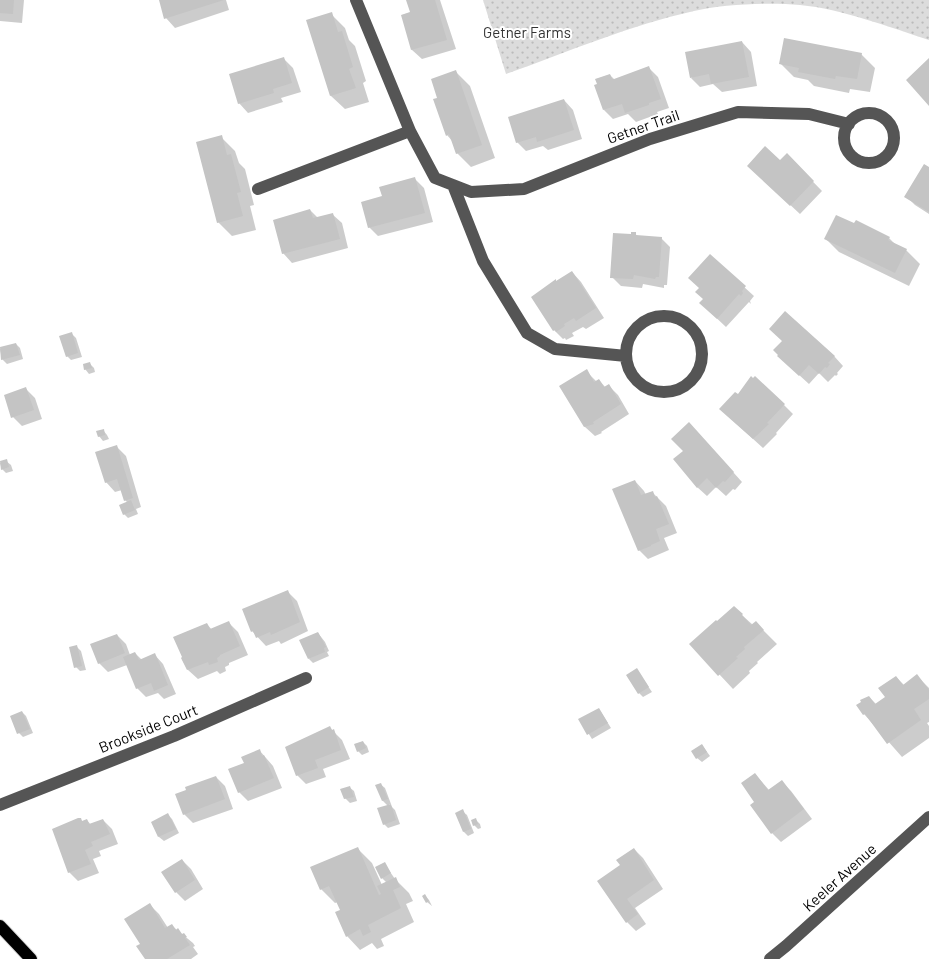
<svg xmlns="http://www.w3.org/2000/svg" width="929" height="959" viewBox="0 0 929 959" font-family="Barlow,sans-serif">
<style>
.grass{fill:url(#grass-dots)}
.shadow{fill:#0003}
.building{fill:#c4c4c4}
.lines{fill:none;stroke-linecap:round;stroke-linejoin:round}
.major-casing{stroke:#dbdbdb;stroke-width:14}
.minor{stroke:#555;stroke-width:12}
.major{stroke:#000;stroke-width:12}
.labels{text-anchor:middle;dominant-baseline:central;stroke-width:4;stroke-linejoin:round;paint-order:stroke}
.park-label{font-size:15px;fill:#333;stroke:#fff}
.street-label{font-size:15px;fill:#000;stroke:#fff}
</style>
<defs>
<pattern id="grass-dots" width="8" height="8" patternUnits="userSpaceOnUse" patternTransform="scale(1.25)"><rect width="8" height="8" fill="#dcdcdc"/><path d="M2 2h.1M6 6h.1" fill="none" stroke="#bbb" stroke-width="1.8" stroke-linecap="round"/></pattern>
</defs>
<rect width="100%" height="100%" fill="#fff"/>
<path class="grass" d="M483 0H929V40C889 27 842 9 800 5 770 2 723 4 694 11 630 25 568 52 506 74Z"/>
<path class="shadow" d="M0 0H24L22 23 0 21Z
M160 0H226L229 10 175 28 166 18Z
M408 0H440L456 49 422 59 412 50 411 12Z
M331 14 345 28 349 40 355 46 366 81 363 83 369 102 345 109 331 96Z
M742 42 751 52 757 86 722 92 713 84 700 87 691 78Z
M861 54 875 68 870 92 850 89 849 93 814 86 808 80 794 77 781 64Z
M284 59 293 68 301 92 281 98 283 102 248 113 239 103Z
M649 68 658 77 669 108 657 112 658 114 636 122 628 114 613 119 604 110 610 75 615 80Z
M456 72 470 86 495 158 471 167 457 153 453 142 447 135 439 99Z
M564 100 573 110 582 139 548 150 543 146 526 151 517 142Z
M221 137 235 151 239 163 245 169 254 205 250 206 256 230 232 236 218 222Z
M787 155 822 191 800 214 758 175 780 162Z
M929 168V214L915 205 906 196Z
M415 179 424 188 433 222 378 236 369 227 383 197Z
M310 210 318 218 332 214 342 223 348 248 292 263 283 253Z
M635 234 638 236 661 238 670 247 667 285H664V288L643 284 642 288 621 286 612 277 632 236Z
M825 238H889L898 247 906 250 920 264 909 286 839 252Z
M710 256 754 296 750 301 751 304 749 302 726 327 710 312 700 288Z
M572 272 581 282 604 318 586 329 583 327 572 333 574 336 566 340 565 338 563 339 554 330 557 282Z
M71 333 76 338 82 357 71 360 67 356Z
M16 344 20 348 23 359 7 364 2 359 0 349Z
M834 356 843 366 837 373 838 374 836 376 835 375 828 382 819 373 809 384 788 365Z
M90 364 94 368 95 372 89 374 85 369Z
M586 371 597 382 599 380 606 388 609 386 618 395 629 414 601 432 602 433 595 436 585 427 561 386Z
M26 389 35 398 42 419 22 426 13 417Z
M784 405 793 414 776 433 777 434 763 448 730 418Z
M103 430 107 435 109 439 103 441 99 436Z
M698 433 742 482 735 490 733 489 726 496 716 487 707 496 697 487 684 451Z
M116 446 126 456 141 507 136 509 138 514 128 518 124 514 128 503 125 500 122 490 115 492 106 482Z
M6 461 11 465 13 471 6 473 2 469 0 463Z
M635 481 644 491 646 495 652 492 666 506 677 533 664 538 669 550 648 559 639 550Z
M288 592 297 601 308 631 281 644 279 641 266 646 252 631Z
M734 608 753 625 756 623 777 644 757 662 758 663 749 671 750 673 733 689 691 644Z
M229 623 238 632 248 655 229 663V665L225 667 226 671 220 674 217 671 198 679 188 670 182 659 207 624 212 630Z
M318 633 325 642 329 651 327 652 329 656 313 663 309 659Z
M117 635 126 644 130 655 135 653 142 660 154 654 163 664 176 694 164 699 158 693 146 697 137 688 127 665 108 672 99 663Z
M76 646 81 651 86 670 80 671 76 667Z
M637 670 652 692 643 697 639 693Z
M917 676 929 688V722L927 723 929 726V738L902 757 864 714 869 697 877 705 887 698 896 677 904 685Z
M599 709 611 728 592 739 580 720Z
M22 712 26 716 33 733 23 737 19 733Z
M330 728 342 740 350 759 323 769 326 777 306 784 297 775Z
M363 742 367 746 369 752 362 755 358 751Z
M702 745 710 756 702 762 697 758Z
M260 751 273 766 282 788 248 801 239 792 246 764Z
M755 774 769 790 782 782 791 791 812 819 781 842 772 833 756 802Z
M216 777 225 786 233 809 193 823 184 814Z
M380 784 385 788 391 804H389L395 810 400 824 388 828 384 824 388 806 383 801 377 786Z
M349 787 354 791 357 801 350 803 345 798Z
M462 811 467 815 474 833 468 836 464 832Z
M168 815 172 819 179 833 164 841 159 837 152 823Z
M80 819 83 822 87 820 91 825 103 820 112 829 118 844 99 851 101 856 93 859 99 873 78 881 69 872Z
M475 819 480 824 481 828 478 829 474 825Z
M358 849 372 863 382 885 387 883 382 878 384 863 395 879 409 893 413 901 406 904 414 922 381 939 384 946 377 949 372 943 360 950 347 936 342 911 338 902 335 903 321 889Z
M634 849 643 858 663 889 635 908 646 924 636 931 627 922 622 865Z
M182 860 191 869 203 889 185 901 176 892Z
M425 896 429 900 432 906 427 902Z
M150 905 159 914 168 928 171 925 193 943 195 946 193 947 198 954 191 959H146L141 944Z"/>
<path class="building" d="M0 0H14L13 14 0 13Z
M159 0H224L164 19Z
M406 0H435L447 40 411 50 401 15 410 12Z
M332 12 338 32 342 31 353 67 349 69 356 88 330 96 306 20Z
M784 38 862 53 857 79 836 76 835 79 798 72 799 68 779 64Z
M742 41 749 77 711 84 709 74 690 78 685 52Z
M284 57 292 83 273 89 274 93 238 104 229 74Z
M929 58V106L906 80Z
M649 66 661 99 649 103V105L625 113 622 104 603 110 594 85 597 84 595 79 610 74 612 79H614Z
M456 70 482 145 456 154 449 134 446 136 433 99 437 98 431 79Z
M564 99 574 130 537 142 536 137 516 143 508 117Z
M222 135 227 155 231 154 241 192 237 193 243 216 217 223 196 142Z
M765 146 780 160 787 153 814 181 790 206 747 166Z
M924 164 929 167V212L904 197Z
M415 177 425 213 368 228 361 202 382 196 379 187Z
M310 209 313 218 333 213 340 239 282 254 273 220Z
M836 215 854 223 856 220 890 237 888 240 907 249 895 273 824 239Z
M631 232H636V235L662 237 659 277H656L655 279 634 275 633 279 610 278 613 233 631 234Z
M710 254 746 286 742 291 743 293 741 296 739 294 717 319 699 303 703 299 695 292 699 288 688 278Z
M572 271 596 308 576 321 574 318 564 324 565 326 556 332 555 330 553 331 531 297 556 279V281Z
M785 311 835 356 828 363 830 364 827 368 825 367 819 374 809 365 799 376 777 356 778 355 773 350 782 341 769 329Z
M72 332 78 353 66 357 59 336Z
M16 343 20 355 1 360 0 347Z
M90 362 92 368 84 370 83 364Z
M587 369 594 382 599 379 604 387 609 384 621 404 593 422 594 424 584 427 559 386Z
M751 376 753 378 755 376 785 404 767 423 769 424 753 439 719 409 735 392 738 394Z
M26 387 34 410 11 418 4 395Z
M689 422 734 472 725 482 723 481 716 488 707 478 697 488 673 459 683 451 671 439Z
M104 429 105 435 98 437 96 431Z
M117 445 133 498 124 501 117 479 105 483 95 452Z
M7 459 9 467 1 470 0 461Z
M635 480 641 495 653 491 655 497 657 496 669 524 656 529 660 541 651 545V546L638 551 612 489Z
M131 500 135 510 123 515 119 505Z
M288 590 300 622 271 635 270 632 256 638 253 631 251 632 242 609Z
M734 606 743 614 742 615 751 625 756 621 764 630 744 647 745 649 736 657 738 658 718 676 689 644 716 620 717 621Z
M229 621 240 646 220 655V656L217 658 218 662 209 665 208 662 187 670 181 658 182 657 173 637 207 623 210 629Z
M318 632 326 647 324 648 325 652 308 659 299 640Z
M117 634 125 653 98 664 90 644Z
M77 645 82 666 74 668 69 647Z
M135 652 139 660 155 653 168 685 154 691 151 683 136 689 123 657Z
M637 668 649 687 638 694 626 675Z
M917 674 929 690V699L914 709 921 720 887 744 865 714 863 715 856 705 861 702 860 700 869 696 875 704 885 697 878 688 896 676 903 685Z
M599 708 608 723 587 735 578 719Z
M22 711 30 729 17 734 10 716Z
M330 726 332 730 334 729 341 750 315 760 318 768 296 776 285 747Z
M363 741 366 748 357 752 354 744Z
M702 744 707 752 696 759 691 751Z
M260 749 262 756 264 755 274 778 238 793 228 769 244 763 241 757Z
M755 773 768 790 782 780 804 809 771 834 750 805 754 802 741 783Z
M216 776 225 799 183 815 175 794 186 790 185 787Z
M381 783 388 799 382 801 375 785Z
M350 786 354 797 344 799 340 789Z
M391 804 396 820 383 825 377 808Z
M463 809 471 829 463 832 455 813Z
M168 813 176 829 158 837 151 822Z
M78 818H81L82 821 87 819 89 824 103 819 110 834 91 842 93 846 85 850 91 864 68 873 52 829Z
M476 818 478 824 473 826 471 820Z
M358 847 379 895 381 894 377 886 396 877 400 887 393 890 401 908 368 925 371 932 363 936 360 929 346 937 335 912 340 910 329 886 320 890 310 867Z
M634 848 654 880 627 899 638 914 626 923 597 881 620 865 616 860Z
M182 859 195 880 175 893 161 872Z
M385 862 391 873 381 879 375 867Z
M425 894 429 901 426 903 422 896Z
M150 903 165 928 172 924 176 930 178 928 182 934 184 933 187 937 185 938 190 945 167 959H145L136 946 140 944 124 919Z"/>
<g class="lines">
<g class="major-casing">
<path id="major" d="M0 926 31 959"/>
</g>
<path class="minor" d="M356 0 410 131 435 178 471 192 524 189 650 139 738 112 809 114 849 124
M844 138a25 25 0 1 1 50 0a25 25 0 1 1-50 0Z
M453 185 483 261 527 333 555 349 626 356
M258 189 410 131
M626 354a38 38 0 1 1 76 0a38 38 0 1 1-76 0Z
M0 805 174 736 306 678
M770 959 786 946 929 817"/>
<use href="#major" class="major"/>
</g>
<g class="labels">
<g class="park-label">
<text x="527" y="32">Getner Farms</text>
</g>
<g class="street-label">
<text transform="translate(643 126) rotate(-19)">Getner Trail</text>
<text transform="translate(148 728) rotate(-22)">Brookside Court</text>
<text transform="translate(839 877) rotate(-42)">Keeler Avenue</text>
</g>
</g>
</svg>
